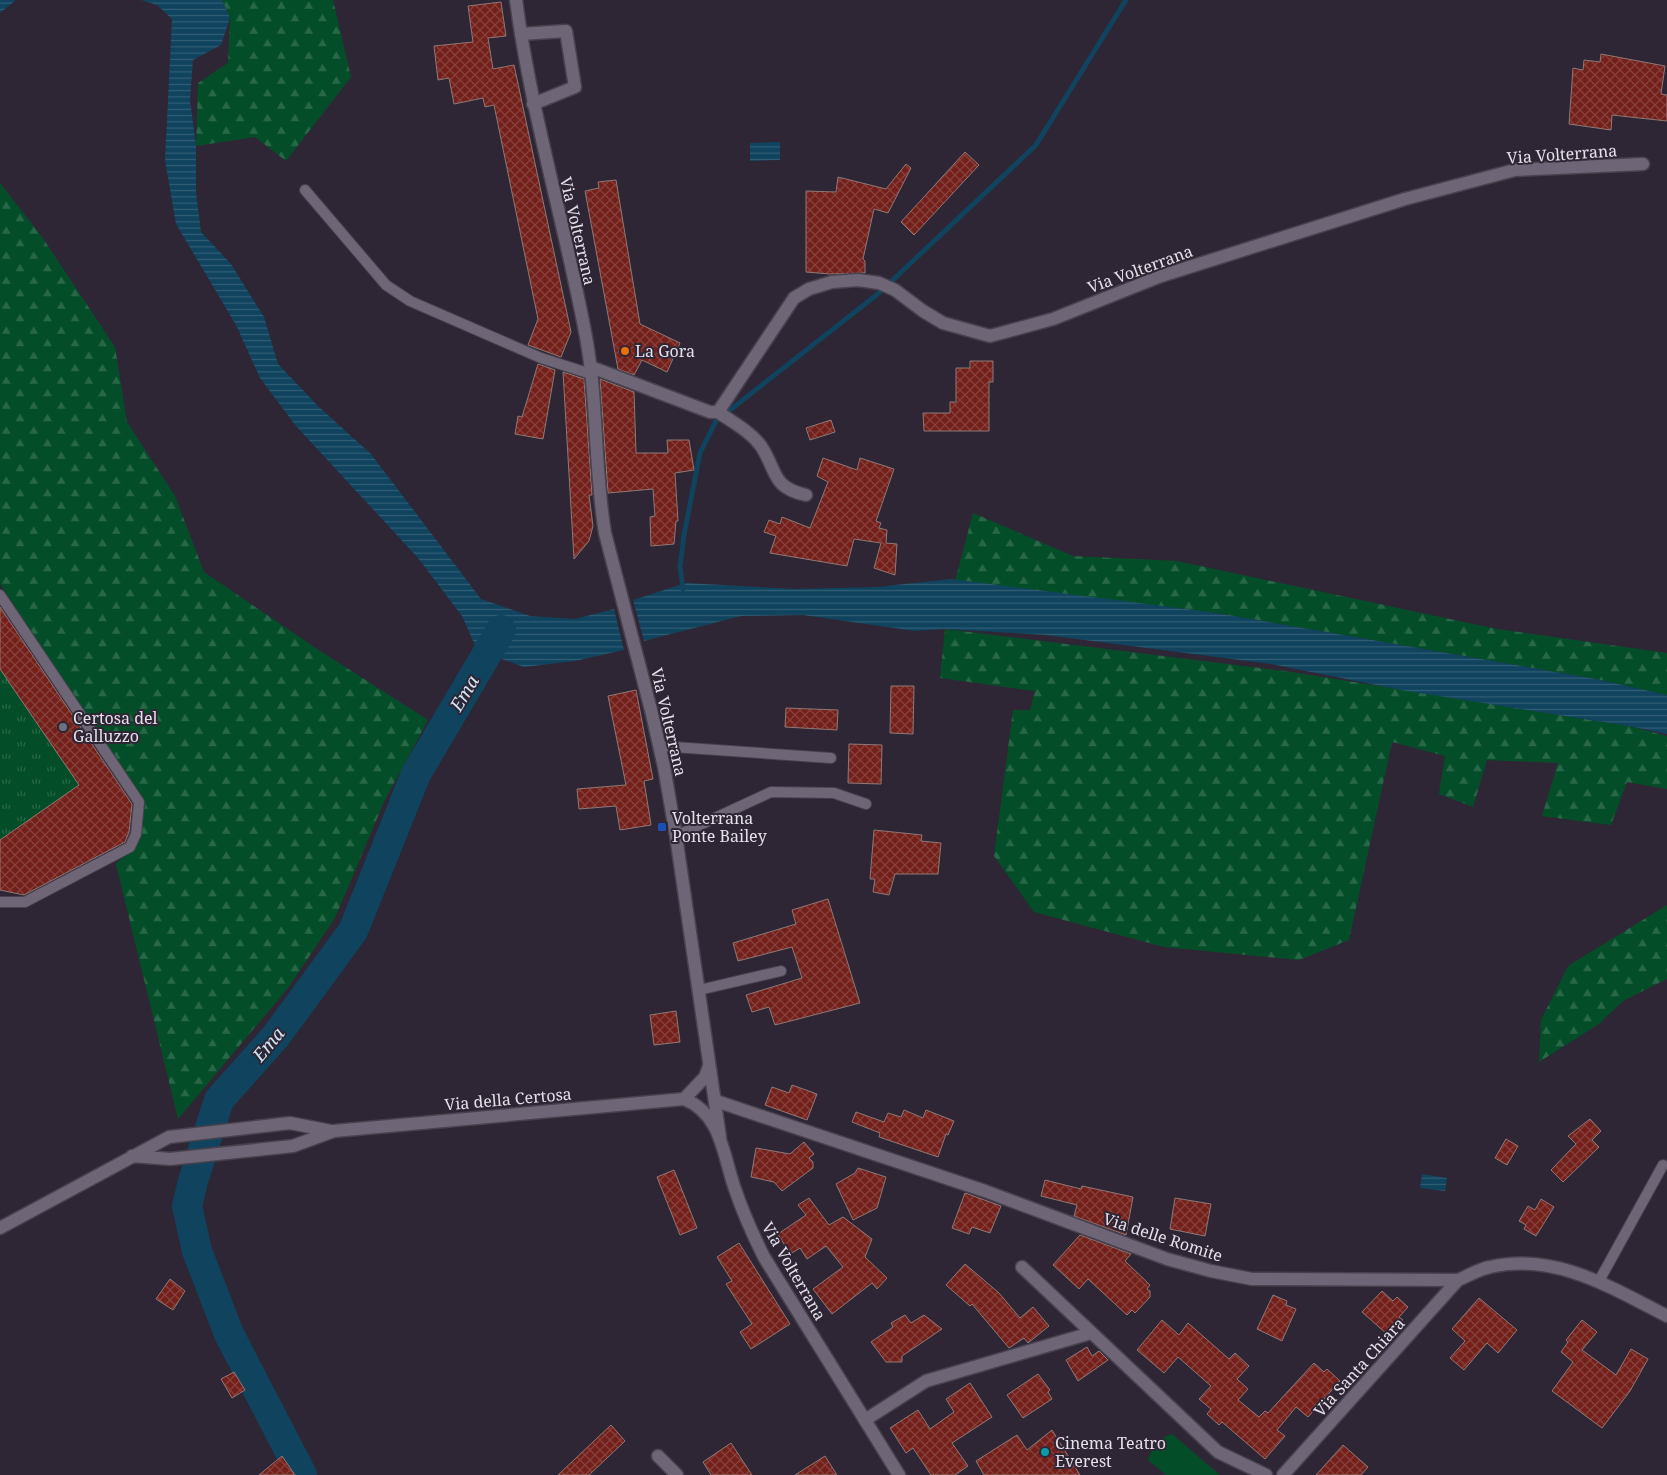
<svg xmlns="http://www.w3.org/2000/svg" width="1667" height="1475" viewBox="0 0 1667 1475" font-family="'Noto Serif',serif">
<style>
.grass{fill:url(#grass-tufts)}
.forest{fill:url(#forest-firs)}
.garden{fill:#034e28}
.water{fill:url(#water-rules)}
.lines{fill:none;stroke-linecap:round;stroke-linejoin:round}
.stream{stroke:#0f435e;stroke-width:5}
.river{stroke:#0f435e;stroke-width:30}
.building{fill:url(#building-cross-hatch);stroke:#8f7875}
.service-casing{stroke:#48414e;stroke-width:12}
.minor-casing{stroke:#48414e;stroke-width:15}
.secondary-casing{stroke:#48414e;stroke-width:15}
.service{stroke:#6e6677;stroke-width:10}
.minor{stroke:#6e6677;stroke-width:12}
.secondary{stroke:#6e6677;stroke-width:12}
.food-dot{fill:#e8710a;stroke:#2e2635;stroke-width:2}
.worship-dot{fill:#6b7280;stroke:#2e2635;stroke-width:2}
.transit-dot{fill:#1a4fb4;stroke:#2e2635;stroke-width:2}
.culture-dot{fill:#0f9aa8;stroke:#2e2635;stroke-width:2}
.labels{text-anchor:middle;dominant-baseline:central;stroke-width:4;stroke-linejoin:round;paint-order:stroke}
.street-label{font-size:16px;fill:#e5e0ea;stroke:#2e2635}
.poi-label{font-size:16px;fill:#e5e0ea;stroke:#2e2635;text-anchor:start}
.water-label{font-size:18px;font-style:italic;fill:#d2e7f5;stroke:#2e2635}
</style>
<defs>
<pattern id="grass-tufts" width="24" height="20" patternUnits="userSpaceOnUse" patternTransform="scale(1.25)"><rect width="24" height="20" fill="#034e28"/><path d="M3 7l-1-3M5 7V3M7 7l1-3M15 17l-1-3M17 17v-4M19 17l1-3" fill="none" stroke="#286747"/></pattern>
<pattern id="forest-firs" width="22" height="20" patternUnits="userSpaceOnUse" patternTransform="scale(1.25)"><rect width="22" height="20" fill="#034e28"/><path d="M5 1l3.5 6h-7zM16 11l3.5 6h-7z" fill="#286747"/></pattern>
<pattern id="water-rules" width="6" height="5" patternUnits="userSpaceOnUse" patternTransform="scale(1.25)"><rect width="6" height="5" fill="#0f435e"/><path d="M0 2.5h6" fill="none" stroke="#325e75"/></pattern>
<pattern id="building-cross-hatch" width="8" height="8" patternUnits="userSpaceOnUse" patternTransform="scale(1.25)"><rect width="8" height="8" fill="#73201b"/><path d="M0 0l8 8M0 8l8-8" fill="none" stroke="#87403c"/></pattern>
</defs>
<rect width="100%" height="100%" fill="#2e2635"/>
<path class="grass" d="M0 669 79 785 0 840Z"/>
<path class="forest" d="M222 0H333L351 77 286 161 255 137 196 146 198 83 228 63 230 18Z
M0 183 42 237 115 347 127 422 175 496 204 572 314 647 428 720 384 802 335 918 288 988 178 1119 116 864 138 841 145 805 0 584Z
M973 513 1073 556 1177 561 1497 629 1667 653V695L1596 679 1217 613 955 581Z
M945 629 1285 671 1629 726 1667 736V789L1627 782 1611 825 1542 816 1558 763 1487 760 1473 807 1439 794 1445 756 1392 742 1349 940 1299 960 1164 947 1034 912 994 856 1013 710H1030L1035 691 940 678Z
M1667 905V979L1623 1001 1599 1024 1539 1062 1541 1020 1568 966Z"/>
<path class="garden" d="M1172 1434 1220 1475H1166L1148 1460C1153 1446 1158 1439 1172 1434Z"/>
<path class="water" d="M0 0H16L0 13Z
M141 0H222L230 18 221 45 193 60 190 100 196 146V192L201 232 231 264 264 317 278 364 319 407 371 454 481 599 530 616 575 619 614 609 624 650 575 661 524 667 477 650 462 616 418 558 296 426 260 378 236 325 176 224 165 160 172 19 157 5Z
M780 142V160L750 161V143Z
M951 579 1217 613 1596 679 1667 695V734L1629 726 1401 690 1271 664 1046 635 945 629 915 631 803 615 741 616 644 641 633 600 686 583 794 589 877 587Z
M1422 1174 1447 1178 1445 1191 1420 1188Z"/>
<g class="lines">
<path class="stream" d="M683 589 680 567 684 535 700 453 716 421 879 293 1036 145 1126 0"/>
<path class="river" d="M302 1475 229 1334 197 1251 187 1206 193 1181 219 1100 276 1036 353 931 416 774 501 630"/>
</g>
<path class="building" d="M501 2 506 36 488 38 493 69 514 65 571 332 561 357 528 345 538 319 494 105 485 107 483 98 454 104 449 78 438 80 434 46 473 42 468 6Z
M1601 54 1665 66 1661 94 1667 95V121L1612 115 1611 130 1569 124 1573 68 1583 70 1584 60 1600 62Z
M965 152 979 165 914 235 901 222Z
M906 164 911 168 888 213 874 209 863 259 865 261V273L830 274 806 272V191L836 192 838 177 886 189Z
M616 180 640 324 680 343 667 372 642 360 634 375 618 369 585 191 599 188 598 182Z
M970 361H993V382H989V431H924L923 413H950V402H956V368H970Z
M538 364 555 370 543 439 515 434 518 416 522 417Z
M563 372 584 379 592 495H589L593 526 589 541 574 559Z
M600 379 634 392 636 453H668L667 440H689L694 470 675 473 678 521H676L674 544 651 546 650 517 655 516 653 489 608 493Z
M831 420 835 432 810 440 806 428Z
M823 458 857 470 860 458 894 469 876 521 881 523 879 528 887 530 886 543 897 544 895 575 874 568 881 543 854 539 847 566 770 553 776 536 764 532 769 520 780 524 782 517 810 528 828 482 817 476Z
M0 607 132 804 129 832 125 842 24 895 0 890V840L79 785 0 669Z
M891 686H914L913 734 890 733Z
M636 690 653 779 644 781 651 825 620 830 616 806 579 809 577 789 626 785 608 696Z
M786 708 838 710 837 730 785 727Z
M849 744 882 745 881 784 848 783Z
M874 830 922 835 921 841 941 843 938 874H895L889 895 873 892 875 879H870Z
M828 899 860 1003 775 1025 769 1007 752 1012 746 995 802 978 792 947 738 961 733 943 796 924 792 910Z
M676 1011 680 1042 654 1045 650 1015Z
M792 1085 817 1094 807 1120 765 1105 772 1087 789 1093Z
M904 1110 923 1118 926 1110 954 1121 948 1135 946 1134 938 1157 879 1137 880 1133 852 1122 856 1112 884 1122 888 1113 901 1117Z
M1590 1119 1601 1131 1592 1140 1599 1147 1563 1182 1551 1170 1576 1144 1568 1136Z
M1506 1139 1518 1146 1507 1165 1495 1158Z
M804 1142 814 1154 809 1158 813 1162V1168L782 1191 774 1182 751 1177 756 1148 790 1154Z
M858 1168 886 1177 877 1208 853 1220 836 1184 855 1173Z
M674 1170 697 1228 680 1235 657 1177Z
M1045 1180 1081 1189 1082 1186 1133 1197 1126 1235 1074 1216 1077 1205 1041 1196Z
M965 1193 1001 1206 990 1233 972 1227 969 1234 952 1228Z
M809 1198 829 1225 843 1217 872 1239 865 1257 887 1278 877 1289 872 1283 832 1314 813 1289 843 1267 826 1246 807 1259 800 1248 790 1254 778 1234 806 1215 798 1205Z
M1175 1198 1211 1204 1205 1236 1170 1229Z
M1541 1199 1554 1207 1536 1236 1524 1229 1526 1225 1519 1221 1528 1206 1535 1210Z
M1080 1235 1131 1254 1125 1261 1150 1285 1147 1289 1150 1291V1297L1135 1313 1132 1310 1127 1315 1088 1279 1079 1289 1053 1265Z
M739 1243 790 1324 751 1349 740 1332 752 1324 726 1284 732 1281 717 1257Z
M965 1264 999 1293 1020 1318 1033 1307 1049 1326 1028 1343 1024 1338 1009 1348 972 1304 970 1306 946 1285Z
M170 1279 185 1291 173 1310 156 1299Z
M1382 1291 1393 1301 1397 1297 1408 1307 1399 1317 1403 1320 1388 1335 1362 1312Z
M1273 1295 1287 1301 1286 1305 1296 1309 1282 1341 1257 1329Z
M1479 1298 1517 1330 1498 1353 1487 1343 1464 1370 1450 1358 1465 1341 1452 1329Z
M905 1315 911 1323 924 1315 942 1329 902 1356V1362H886L871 1342 893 1327 891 1323Z
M1162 1320 1179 1335 1188 1323 1229 1359 1235 1353 1249 1366 1237 1379 1248 1389 1238 1400 1259 1417 1265 1411 1268 1413 1314 1363 1324 1372 1327 1369 1340 1381 1308 1417 1296 1407 1277 1430 1285 1436 1265 1459 1222 1422 1219 1425 1207 1414 1211 1409 1199 1399 1211 1386 1178 1357 1164 1373 1137 1350Z
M1582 1320 1597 1332 1582 1350 1616 1375 1631 1349 1648 1359 1630 1391 1602 1428 1552 1391 1573 1362 1561 1352 1568 1342 1566 1340Z
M1087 1347 1092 1356 1099 1351 1108 1360 1078 1381 1066 1360Z
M234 1372 245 1390 232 1398 221 1379Z
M1038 1374 1050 1390 1048 1392 1052 1399 1023 1418 1007 1395Z
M970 1383 992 1417 952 1443 968 1466 955 1475H931L913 1448 906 1453 890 1428 918 1410 930 1429 954 1412 946 1399Z
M611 1425 625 1441 589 1475H558Z
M1052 1430 1080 1475H984L976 1461 1017 1435 1027 1450Z
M731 1443 752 1475H711L703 1462Z
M1343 1445 1368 1467 1361 1475H1316Z
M282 1456 295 1475H259Z
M825 1456 837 1475H795Z"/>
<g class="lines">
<g class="service-casing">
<path id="service" d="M305 190 386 285 410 301 541 358 591 374
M0 595 139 802 136 834 130 847 25 902H0
M659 746 831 758
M676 836 771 792 834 793 866 804
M699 990 781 971
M1599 1281 1663 1165"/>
</g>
<g class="minor-casing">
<path id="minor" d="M521 34 566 31 575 87 533 104
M591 367 710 412H718L794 298 809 289 832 282 858 280 879 283 895 290 923 311 943 323 990 336 1053 319 1161 276 1405 199 1515 170 1643 164
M718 412C732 422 750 431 761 446 778 472 771 487 806 495
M716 1101 985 1191 1167 1259 1211 1271 1252 1279 1458 1280C1468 1276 1479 1269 1490 1267 1555 1252 1612 1288 1667 1316
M1022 1267 1218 1452 1266 1475
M865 1420 926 1381 1091 1333
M658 1456 677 1475
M1283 1475 1458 1280"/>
</g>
<g class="secondary-casing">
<path id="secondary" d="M516 0C531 114 565 224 586 337 598 402 594 468 605 533L652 714 664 767 676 836 720 1137
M684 1099 705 1077 709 1066
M132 1156 170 1159 293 1146 334 1131 684 1099C722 1114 723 1156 735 1189 743 1213 753 1235 764 1257L899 1475
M0 1228 169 1137 290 1123 331 1131"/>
</g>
<use href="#service" class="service"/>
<use href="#minor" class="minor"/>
<use href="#secondary" class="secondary"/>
</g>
<circle class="food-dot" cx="625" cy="351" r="5"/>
<circle class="worship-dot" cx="63" cy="727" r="5"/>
<rect class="transit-dot" x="657" y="822" width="10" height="10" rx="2.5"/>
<circle class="culture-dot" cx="1045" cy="1452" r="5"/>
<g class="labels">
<g class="street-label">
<text transform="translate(1562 154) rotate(-4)">Via Volterrana</text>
<text transform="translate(578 231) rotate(77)">Via Volterrana</text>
<text transform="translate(1140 269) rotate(-20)">Via Volterrana</text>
<text transform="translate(669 722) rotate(77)">Via Volterrana</text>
<text transform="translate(508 1099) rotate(-5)">Via della Certosa</text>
<text transform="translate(1163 1237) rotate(18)">Via delle Romite</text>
<text transform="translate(794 1271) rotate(60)">Via Volterrana</text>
<text transform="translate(1359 1367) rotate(-48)">Via Santa Chiara</text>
</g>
<g class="poi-label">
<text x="635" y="351">La Gora</text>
<text x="73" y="718">Certosa del<tspan x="73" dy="18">Galluzzo</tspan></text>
<text x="672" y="818">Volterrana<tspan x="672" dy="18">Ponte Bailey</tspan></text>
<text x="1055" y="1443">Cinema Teatro<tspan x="1055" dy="18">Everest</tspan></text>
</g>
<g class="water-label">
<text transform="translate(464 693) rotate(-59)">Ema</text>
<text transform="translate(268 1044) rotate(-50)">Ema</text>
</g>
</g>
</svg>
